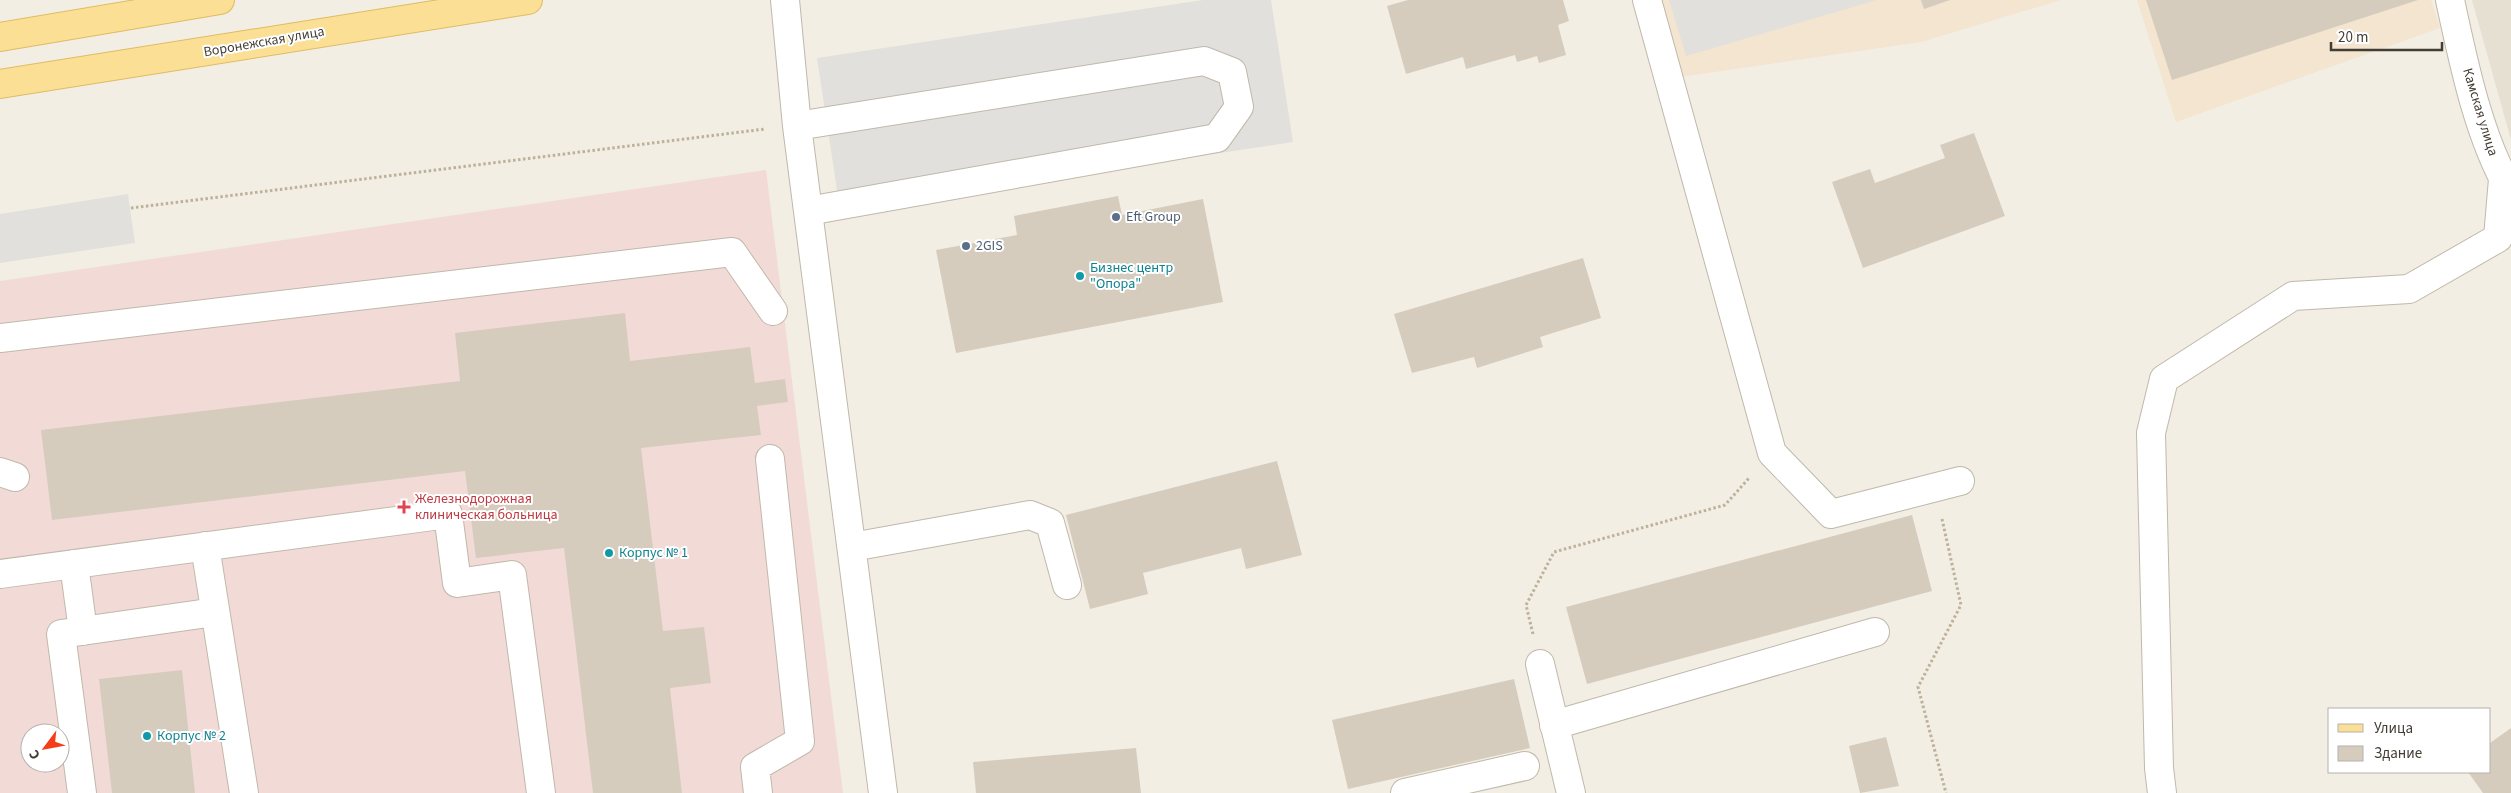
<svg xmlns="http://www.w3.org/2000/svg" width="2511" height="793" viewBox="0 0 2511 793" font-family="'Source Sans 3',sans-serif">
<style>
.residential{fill:#e5e0d2}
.commercial{fill:#f3e5cf}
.medical{fill:#f2dbd7;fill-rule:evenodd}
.parking{fill:#e2e0dc}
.building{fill:#d6ccbd}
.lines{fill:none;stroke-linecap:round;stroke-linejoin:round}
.minor-casing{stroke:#c0b8aa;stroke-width:30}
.major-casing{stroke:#dfbc64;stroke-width:30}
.path{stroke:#beb199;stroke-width:3;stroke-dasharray:2.5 2.5;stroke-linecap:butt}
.minor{stroke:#fff;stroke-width:28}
.major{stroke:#fbdf94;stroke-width:28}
.service-dot{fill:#5c6f8a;stroke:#fff;stroke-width:2}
.culture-dot{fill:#0f9aa8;stroke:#fff;stroke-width:2}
.health-dot{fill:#e0444e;stroke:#fff;stroke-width:2}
.labels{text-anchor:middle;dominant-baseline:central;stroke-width:4;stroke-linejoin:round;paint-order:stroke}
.street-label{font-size:14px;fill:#433e34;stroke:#fff}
.service-label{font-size:14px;fill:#4e5e75;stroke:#fff;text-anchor:start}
.culture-label{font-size:14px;fill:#0d838f;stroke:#fff;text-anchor:start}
.health-label{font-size:14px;fill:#be3a42;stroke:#fff;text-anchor:start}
</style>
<rect width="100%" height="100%" fill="#f2eee4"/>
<path class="residential" d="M2472 0H2511V140Z"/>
<path class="commercial" d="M1652 0H2061L1921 42 1680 77Z
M2137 0H2431L2440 28 2176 122Z"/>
<path class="medical" d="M766 170 843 793H0V281ZM30 733H60V763H30Z"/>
<path class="parking" d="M1203 0H1271L1293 142 840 210 817 58Z
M1669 0H1877L1686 56Z
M128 194 135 243 0 263V214Z"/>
<path class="building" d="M1408 0H1563L1569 21 1558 25 1566 55 1539 63 1537 56 1517 62 1515 55 1466 69 1463 57 1406 74 1387 6Z
M1921 0H1950L1924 9Z
M2146 0H2418L2172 80Z
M1974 133 2005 216 1863 268 1832 182 1870 169 1875 183 1945 158 1940 145Z
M1118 196 1122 215 1203 199 1223 302 956 353 936 250 1017 235 1014 216Z
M1583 258 1601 318 1540 337 1543 347 1477 368 1474 357 1412 373 1394 314Z
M625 313 630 361 750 347 755 383 785 379 788 402 757 406 761 435 641 448 663 631 704 627 711 683 670 688 682 793H593L564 548 476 558 465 471 52 520 41 430 460 381 455 333Z
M1277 461 1302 555 1246 569 1241 548 1143 573 1148 594 1090 609 1066 515Z
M1912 515 1932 591 1587 684 1566 607Z
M182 670 195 793H112L99 679Z
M1514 679 1530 748 1348 789 1332 720Z
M2511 728V793H2483L2468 772H2490V743Z
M1886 737 1899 786 1860 793 1849 746Z
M1136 748 1141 793H976L973 762Z"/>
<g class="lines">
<g class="minor-casing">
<path id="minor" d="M785 0 797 126 883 793
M1647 0 1772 453 1831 514 1960 481
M2450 0C2463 61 2479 139 2511 192
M797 126 1204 61 1232 72 1239 107 1217 138 808 211
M0 338 732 252 773 311
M0 472 15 477
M205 546 244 793
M852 547 1030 515 1050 523 1067 585
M74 564 83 631
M0 574 448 514 457 583 512 575 541 793
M1540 664 1571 793
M1554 725 1875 632
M82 793 61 634 215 612
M758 793 755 767 800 741 770 459
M1405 793 1525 766
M2162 793 2159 768 2151 433 2164 379 2293 296 2409 289 2498 238 2503 179"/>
</g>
<g class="major-casing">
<path id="major" d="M0 37 220 0
M0 84 528 0"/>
</g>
<path class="path" d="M131 208 765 129
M1942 519 1961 605 1918 687 1946 793
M1533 634 1526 605 1554 552 1725 505 1750 477"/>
<use href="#minor" class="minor"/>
<use href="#major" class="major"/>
</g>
<g class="service-dot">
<circle cx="1116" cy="217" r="5"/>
<circle cx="966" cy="246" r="5"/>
</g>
<g class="culture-dot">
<circle cx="1080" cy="276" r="5"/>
<circle cx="609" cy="553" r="5"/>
<circle cx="147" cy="736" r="5"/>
</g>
<path class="health-dot" d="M401.5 499.5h5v5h5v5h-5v5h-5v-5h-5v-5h5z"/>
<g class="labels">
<g class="street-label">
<text transform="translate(264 42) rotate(-10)">Воронежская улица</text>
<text transform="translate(2480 112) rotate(73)">Камская улица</text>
</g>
<g class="service-label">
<text x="1126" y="217">Eft Group</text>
<text x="976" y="246">2GIS</text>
</g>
<g class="culture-label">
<text x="1090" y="268">Бизнес центр<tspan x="1090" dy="16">"Опора"</tspan></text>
<text x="619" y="553">Корпус № 1</text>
<text x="157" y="736">Корпус № 2</text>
</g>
<g class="health-label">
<text x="415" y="499">Железнодорожная<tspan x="415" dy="16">клиническая больница</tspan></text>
</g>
</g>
<rect x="2328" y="708" width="162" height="65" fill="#ffffff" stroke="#b4b2ae"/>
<rect x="2338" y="724" width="25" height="8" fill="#fbdf94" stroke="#b4b2ae"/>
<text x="2374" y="733" font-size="15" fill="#433e34">Улица</text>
<rect x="2338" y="746" width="25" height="15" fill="#d6ccbd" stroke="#b4b2ae"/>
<text x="2374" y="758" font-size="15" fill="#433e34">Здание</text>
<g transform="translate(45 748) rotate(238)"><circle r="24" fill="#ffffff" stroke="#b4b2ae"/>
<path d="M0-4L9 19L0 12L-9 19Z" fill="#f33e19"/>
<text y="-8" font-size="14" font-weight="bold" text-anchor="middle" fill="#433e34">С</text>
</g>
<path d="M2331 42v8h111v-8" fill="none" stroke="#433e34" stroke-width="2.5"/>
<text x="2338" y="42" font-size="15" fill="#433e34" stroke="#ffffff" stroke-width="4" paint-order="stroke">20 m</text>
</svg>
